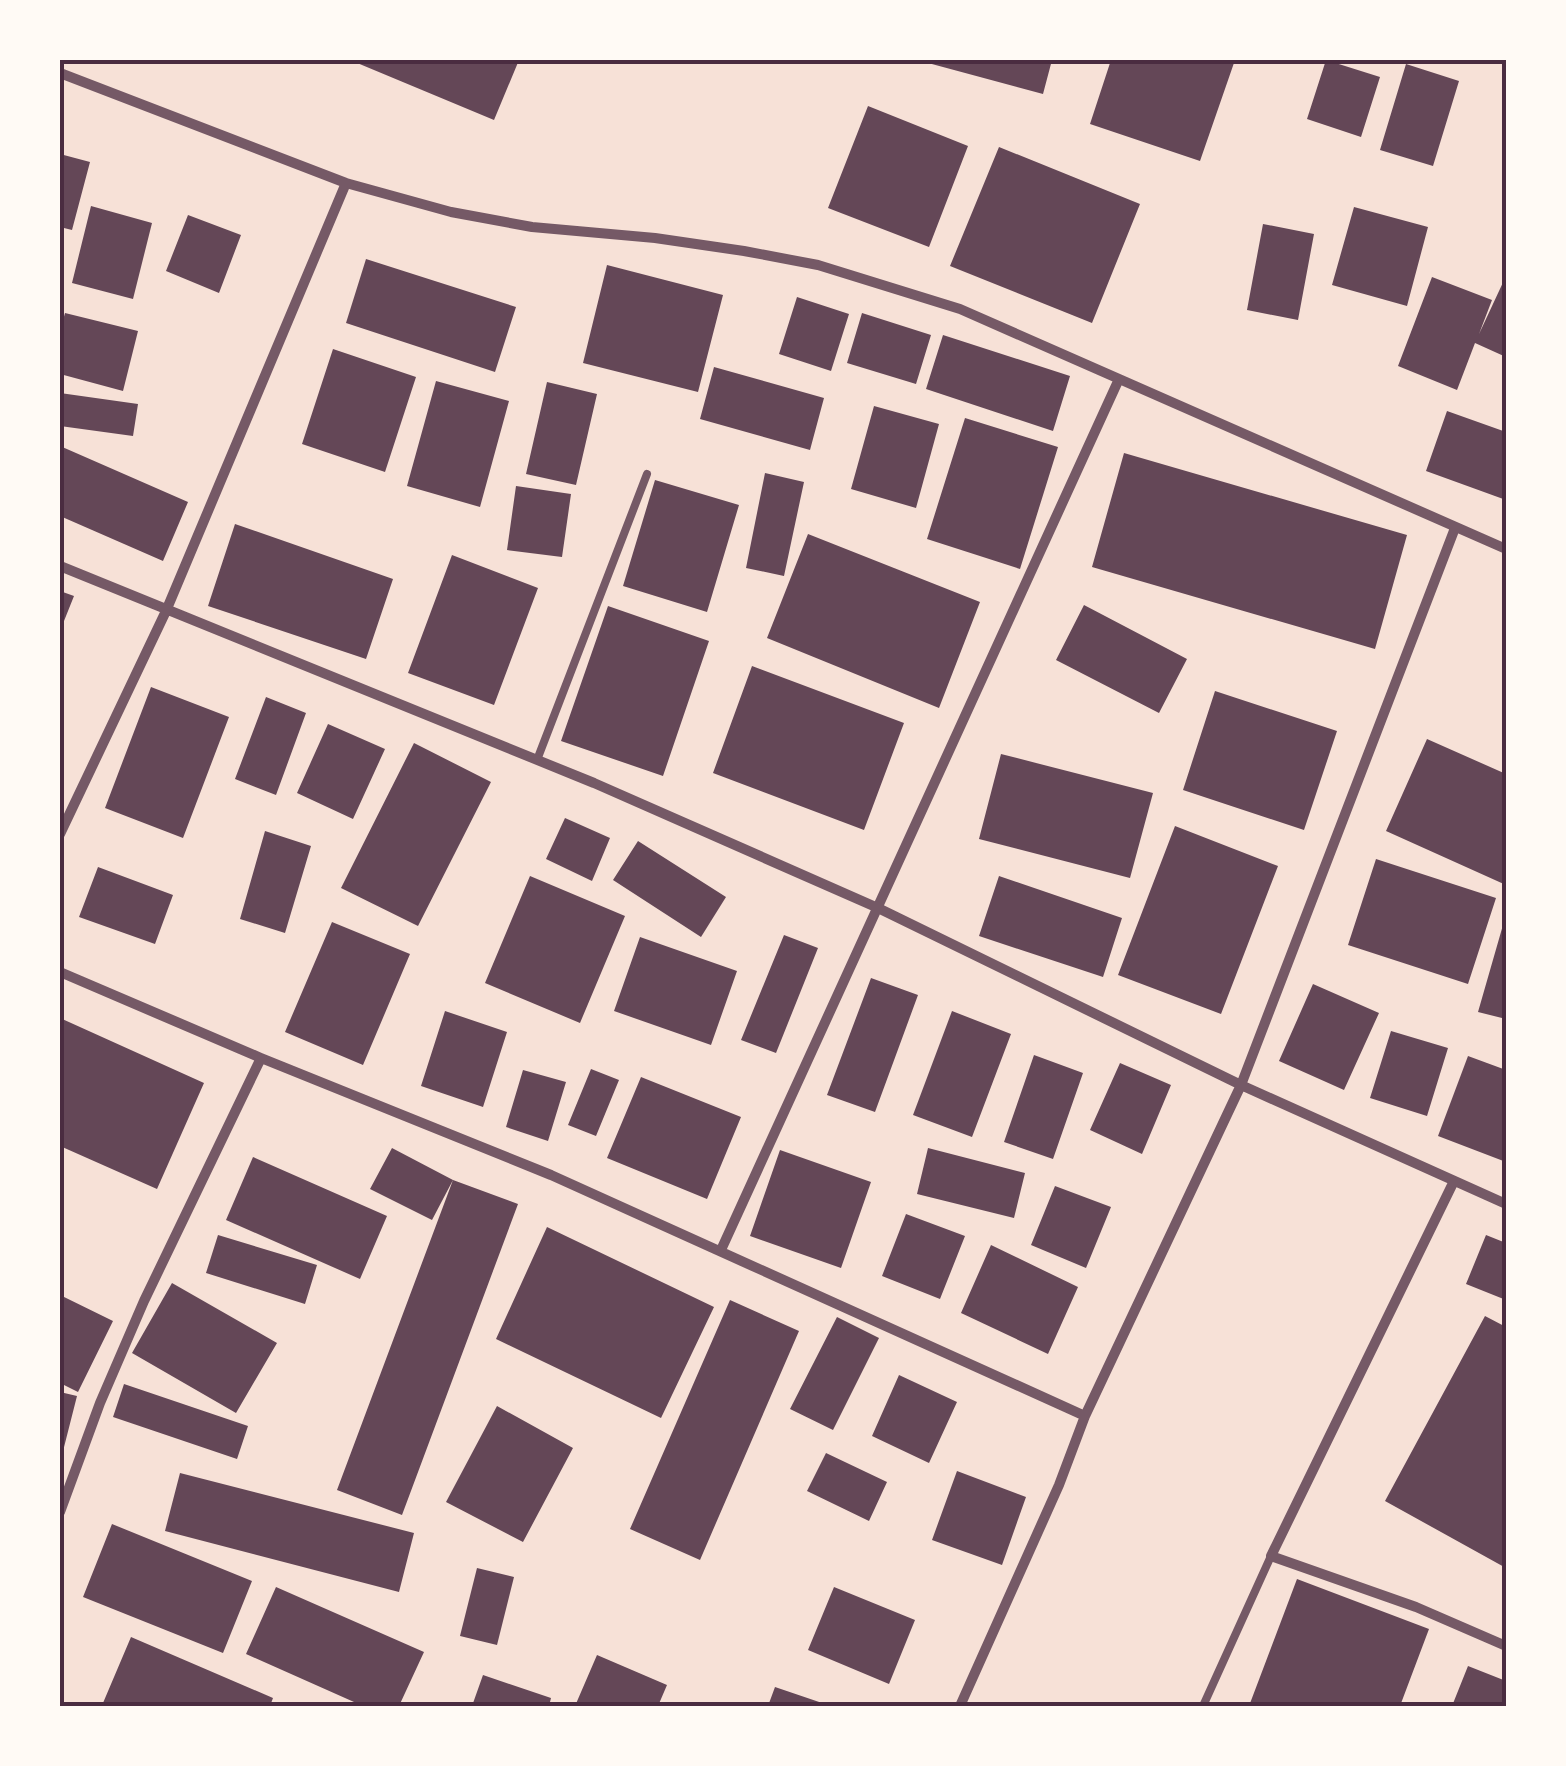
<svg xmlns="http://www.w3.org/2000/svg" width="1566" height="1766" viewBox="0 0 1566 1766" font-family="Signika,sans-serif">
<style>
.building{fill:#644757}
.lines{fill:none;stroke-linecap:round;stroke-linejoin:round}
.service{stroke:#755966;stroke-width:8}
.minor{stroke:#755966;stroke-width:10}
.neatline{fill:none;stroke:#4a2c40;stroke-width:4}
</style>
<rect width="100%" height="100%" fill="#f7e1d7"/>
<path class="building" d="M350 60H519L494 120Z
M917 60H1052L1043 94Z
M1111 60H1235L1200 161 1090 124Z
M1326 60 1380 77 1361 137 1307 119Z
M1406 64 1459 81 1433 166 1380 150Z
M868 106 968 146 929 247 828 208Z
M999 147 1140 204 1092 323 950 266Z
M60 154 90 162 72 230 60 227Z
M91 206 152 223 133 299 72 283Z
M1354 207 1428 227 1407 306 1332 285Z
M188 215 241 235 219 293 166 271Z
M1263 224 1314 234 1298 320 1247 310Z
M366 259 516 307 495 372 346 323Z
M607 265 723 295 698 392 583 363Z
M1506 276V357L1475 343 1457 390 1398 366 1432 277 1492 300 1479 334Z
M797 297 849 314 831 371 779 354Z
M65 313 138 331 123 391 60 374V331Z
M862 313 931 335 916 384 847 363Z
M943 335 1070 376 1053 431 926 389Z
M333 349 416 377 385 472 302 444Z
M714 367 824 398 810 450 700 419Z
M436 381 509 401 480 507 407 486Z
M547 382 597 394 576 485 526 474Z
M60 393 138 404 133 436 60 426Z
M874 406 939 424 916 508 851 489Z
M1447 411 1506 432V500L1426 471Z
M965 418 1058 447 1020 569 927 539Z
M60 446 188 502 163 561 60 516Z
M1124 453 1407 535 1375 649 1092 567Z
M765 473 804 482 784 576 746 568Z
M655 480 739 505 707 612 623 586Z
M516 486 571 494 562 557 507 550Z
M235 524 393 579 366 659 208 606Z
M808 534 980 602 939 708 767 638Z
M452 555 538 588 494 705 408 673Z
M60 591 74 596 60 631Z
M1084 605 1187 659 1159 713 1056 660Z
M608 606 709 641 663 776 561 741Z
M752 666 904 723 864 830 713 773Z
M151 687 229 717 183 838 105 808Z
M1215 691 1337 731 1304 830 1183 790Z
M266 697 306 713 276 795 235 779Z
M328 724 385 749 353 819 297 793Z
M1427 739 1506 774V885L1386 831Z
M414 743 491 782 418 926 341 888Z
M1001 754 1153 793 1130 878 979 839Z
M565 818 610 838 592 881 546 859Z
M1175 826 1278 866 1221 1014 1118 975Z
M265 831 311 846 285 933 240 919Z
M638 841 726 897 701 937 613 880Z
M1376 859 1496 898 1468 984 1348 945Z
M98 867 173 895 155 944 79 917Z
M530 876 625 916 580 1023 485 983Z
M999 876 1122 918 1103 977 979 936Z
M1505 918H1506V1019L1478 1012Z
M332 922 410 954 363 1065 285 1032Z
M784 935 818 948 776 1053 741 1040Z
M640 937 737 971 711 1045 614 1011Z
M871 978 918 995 875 1112 827 1095Z
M1313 984 1379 1013 1344 1090 1279 1061Z
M445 1011 507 1032 483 1107 421 1086Z
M952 1011 1011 1034 972 1137 913 1115Z
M60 1018 204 1083 157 1189 60 1146Z
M1391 1031 1448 1048 1427 1116 1370 1098Z
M1034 1055 1083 1073 1053 1159 1004 1142Z
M1468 1056 1506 1070V1162L1438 1136Z
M1120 1063 1171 1085 1142 1154 1090 1130Z
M591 1069 619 1080 596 1136 568 1125Z
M523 1070 566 1082 548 1141 506 1127Z
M641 1077 741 1117 707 1199 607 1158Z
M392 1148 453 1180 518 1204 402 1515 337 1490 453 1180 432 1220 370 1189Z
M928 1148 1025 1173 1014 1218 917 1194Z
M780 1150 871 1182 841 1268 750 1236Z
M253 1157 387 1216 360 1279 226 1220Z
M1055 1186 1111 1207 1086 1268 1031 1245Z
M906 1214 965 1236 940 1299 882 1276Z
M547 1227 714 1307 661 1418 496 1339Z
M218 1235 317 1265 305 1304 206 1273Z
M1486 1235 1506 1243V1300L1466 1284Z
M991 1245 1078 1287 1048 1354 961 1313Z
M172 1283 277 1343 236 1413 132 1353Z
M60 1295 113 1321 78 1392 60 1383Z
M730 1300 799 1331 700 1560 630 1529Z
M1485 1316 1506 1327V1568L1385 1501Z
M837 1317 879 1338 833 1430 790 1409Z
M899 1375 957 1402 929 1463 872 1436Z
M124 1384 248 1426 237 1459 113 1417Z
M60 1392 77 1396 61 1459H60Z
M497 1406 573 1448 523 1542 446 1502Z
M826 1453 887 1482 869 1521 807 1491Z
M957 1471 1026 1497 1002 1565 932 1540Z
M180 1473 414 1533 399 1592 165 1531Z
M112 1524 252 1581 223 1653 83 1597Z
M477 1568 514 1577 497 1645 460 1636Z
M1297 1579 1429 1629 1400 1706H1249Z
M276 1587 424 1652 399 1706H363L246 1654Z
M834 1587 915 1620 889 1684 808 1650Z
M131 1637 273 1698 270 1706H110L103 1703Z
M597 1655 667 1685 658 1706H575Z
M1468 1666 1506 1681V1706H1452Z
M483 1675 551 1698 549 1706H472Z
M775 1687 828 1705V1706H768Z"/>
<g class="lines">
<path class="service" d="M537 760 647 474
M1203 1706 1271 1556"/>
<path class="minor" d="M60 73 346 183 451 212 532 227 655 238 744 251 818 265 960 309 1506 549
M60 566 594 783 878 908 1241 1085 1506 1204
M60 834 166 611 346 183
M60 972 261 1058 551 1175 1085 1416
M1454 1181 1271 1556 1416 1607 1506 1646
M721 1250 1119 379
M60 1512 100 1403 144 1301 261 1058
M960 1706 1059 1485 1085 1416 1241 1085 1455 528"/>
</g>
<rect width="1566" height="1766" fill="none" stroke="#fffaf5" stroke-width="125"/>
<rect x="62" y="62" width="1442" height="1642" class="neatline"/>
</svg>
